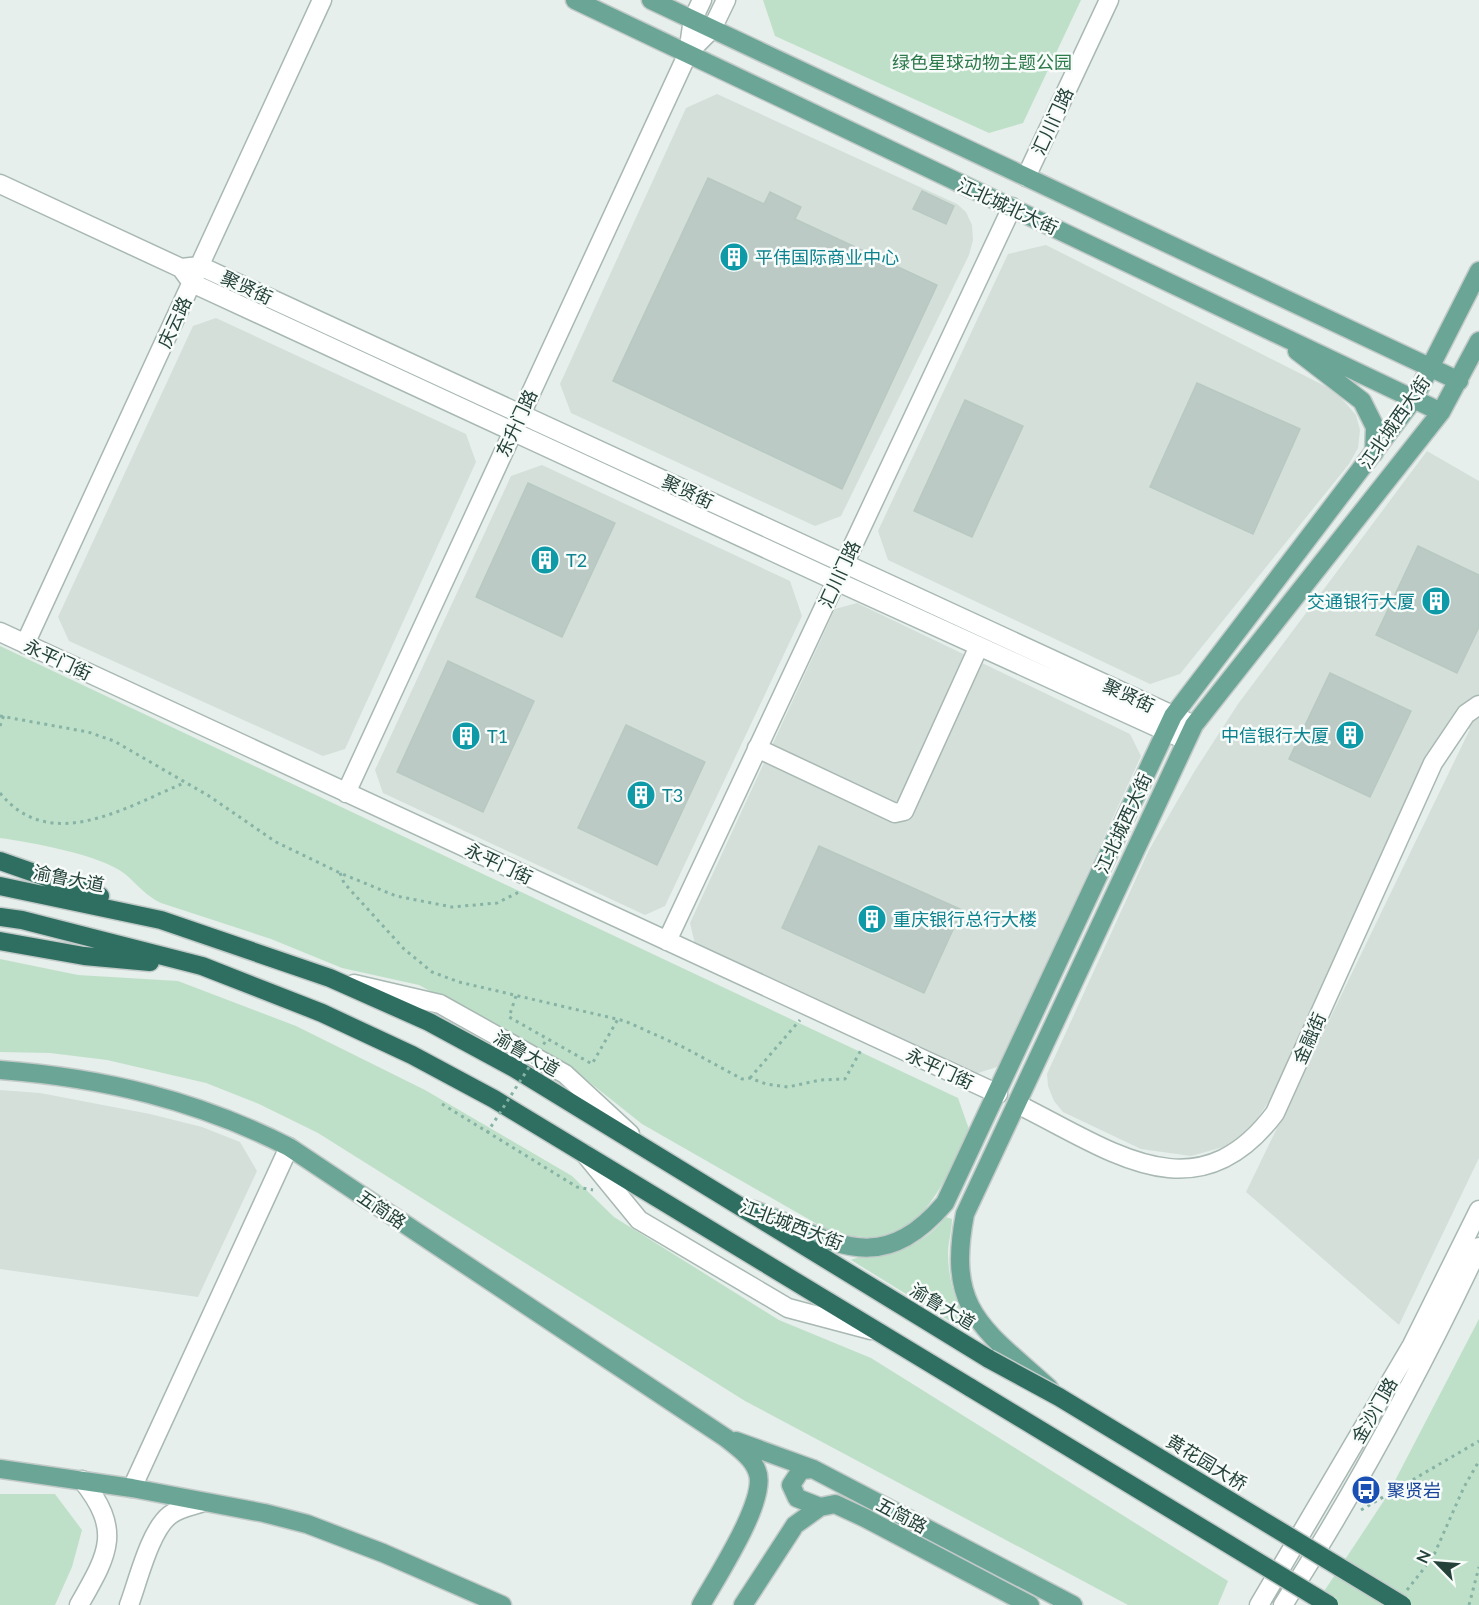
<svg xmlns="http://www.w3.org/2000/svg" width="1479" height="1605" viewBox="0 0 1479 1605" font-family="Lato,'Noto Sans SC',sans-serif">
<style>
.built{fill:#d4dfda}
.green{fill:#bfe0c8}
.building{fill:#bbcac4;stroke:#b8c9c2;stroke-width:1.5}
.lines{fill:none;stroke-linecap:round;stroke-linejoin:round}
.minor-casing{stroke:#a8b8b2;stroke-width:21}
.major-casing{stroke:#c2cac8;stroke-width:21}
.highway-casing{stroke:#c2cac8;stroke-width:21}
.path{stroke:#86b3a5;stroke-width:3;stroke-dasharray:3 4.5;stroke-linecap:butt}
.minor{stroke:#fff;stroke-width:18}
.major{stroke:#6aa596;stroke-width:18}
.highway{stroke:#2f6f62;stroke-width:18}
.highway-bridge-casing{stroke:#c2cac8;stroke-width:21;stroke-linecap:butt}
.path-bridge{stroke:#86b3a5;stroke-width:3;stroke-dasharray:3 4.5;stroke-linecap:butt}
.highway-bridge{stroke:#2f6f62;stroke-width:18}
.labels{text-anchor:middle;dominant-baseline:central;stroke-width:5;stroke-linejoin:round;paint-order:stroke}
.park-label{font-size:18px;fill:#2d7a4b;stroke:#f7fbf9}
.street-label{font-size:18px;fill:#24423a;stroke:#f7fbf9}
.culture-label{font-size:18px;fill:#0d838f;stroke:#f7fbf9;text-anchor:start}
.transit-label{font-size:18px;fill:#164399;stroke:#f7fbf9;text-anchor:start}
</style>
<rect width="100%" height="100%" fill="#e6efeb"/>
<path class="built" d="M717 94 957 204 966 212 972 225 973 240 969 255 841 516 815 526 571 413 560 384 686 108Z
M1046 245 1335 391 1356 415 1360 430 1358 448 1349 464 1180 674 1150 684 888 560 878 531 1008 254Z
M216 318 466 434 476 462 345 749 323 756 69 641 58 617 193 326Z
M1427 451 1479 481V1158L1399 1325 1246 1192 1470 729 1450 721 1270 1100 1250 1129 1234 1144 1191 1156 1141 1149 1063 1112 1054 1101 1048 1086 1047 1074 1149 850 1194 772 1238 704Z
M542 465 790 581 802 616 665 906 645 915 383 793 375 770 511 476Z
M857 603 1130 734 1141 756 1000 1066 972 1075 695 944 690 923 835 609Z
M0 1090 40 1093 150 1114 202 1127 240 1142 257 1171 198 1297 0 1269Z"/>
<path class="green" d="M763 0H1081L1023 123 989 133 775 36Z
M0 646 958 1098 970 1132C934 1199 914 1261 824 1228L642 1124 574 1070 419 985 342 968 271 939 161 903C146 896 138 885 125 874 102 855 30 842 0 838Z
M0 959 78 975 178 981 296 1026 425 1090 572 1176 614 1217 779 1320 871 1358 1228 1581 1218 1605H1128L745 1401 318 1133 259 1104 206 1083 107 1060 50 1053 0 1052Z
M946 1217 952 1219C952 1231 948 1242 948 1253 948 1280 956 1304 970 1327L966 1331 851 1260C858 1256 870 1258 878 1256 906 1252 929 1238 946 1217Z
M1479 1319V1605H1315L1387 1496Z
M0 1494H55L82 1530 72 1567 55 1605H0Z"/>
<path class="building" d="M708 178 764 204 770 192 801 207 795 219 937 285 842 489 613 381Z
M922 191 954 206 946 224 913 209Z
M1197 383 1300 429 1253 534 1150 487Z
M965 400 1023 426 972 537 914 511Z
M528 483 615 523 562 637 476 597Z
M1418 546 1479 575V627L1457 673 1376 635Z
M448 661 534 701 483 812 397 772Z
M1330 673 1411 711 1370 797 1289 759Z
M626 725 705 762 657 865 578 828Z
M819 846 962 910 924 993 782 928Z"/>
<g class="lines">
<g class="minor-casing">
<path id="minor" d="M688 53 712 29 726 0
M1026 177 1109 0
M0 184 181 268
M0 632 998 1094
M25 644 322 0
M1185 740 836 581 192 283 181 268 200 266 1194 725
M757 748 895 813 904 811 979 646
M346 793 688 53 693 19 702 0
M667 941 1012 207
M354 984 440 1004 565 1074 630 1134
M1017 1104C1109 1149 1196 1219 1275 1113L1433 763 1466 714 1479 705
M585 1154 639 1220 788 1308 871 1330
M132 1488 289 1147
M79 1605C108 1554 123 1531 82 1480
M129 1605C138 1581 150 1530 170 1515 179 1508 191 1506 201 1503
M1259 1605 1412 1345 1479 1210
M1283 1605C1356 1490 1421 1370 1479 1247"/>
</g>
<g class="major-casing">
<path id="major" d="M575 0 1441 412
M651 0 1459 381
M1297 351 1362 401 1375 427 1374 453
M0 1070C104 1078 196 1100 289 1147L726 1438C737 1447 752 1457 757 1471 769 1498 716 1578 701 1605
M754 1210C832 1239 878 1281 945 1203L1173 716 1414 399 1479 271
M1049 1388C983 1328 946 1311 965 1214L1194 725 1441 412 1479 341
M736 1441 813 1469 1073 1605
M0 1469 132 1488 264 1513 307 1524 383 1553 502 1605
M813 1469 801 1470 791 1485 797 1498 820 1507
M743 1605 795 1525 820 1507 835 1504 865 1518 1030 1605"/>
</g>
<g class="highway-casing">
<path id="highway" d="M0 861 100 896
M0 886 161 920 330 978 429 1022 514 1068 989 1359
M0 917 22 920 202 966 322 1013 412 1055 494 1099 971 1388
M0 941 84 956 150 962"/>
</g>
<path class="path" d="M0 716 88 732 114 741 209 796 276 842 340 873 396 896 452 907 497 903 521 891
M0 726 4 715
M0 793C50 855 126 807 184 783
M340 873 344 883 404 949 432 972 459 982 625 1021 685 1048 742 1079 750 1078 766 1084 788 1087 820 1080 845 1079 861 1050
M516 996 509 1017 592 1064 618 1019
M750 1078 800 1020
M442 1104 577 1187 593 1190
M1361 1510 1479 1441
M1407 1590 1433 1557 1464 1487 1479 1461
M1469 1605 1479 1567"/>
<use href="#minor" class="minor"/>
<use href="#major" class="major"/>
<use href="#highway" class="highway"/>
<g class="highway-bridge-casing">
<path id="highway-bridge" d="M989 1359 1059 1397 1402 1605
M971 1388 1329 1605"/>
</g>
<path class="path-bridge" d="M487 1133 547 1039"/>
<use href="#highway-bridge" class="highway-bridge"/>
</g>
<defs>
<g id="building-disc" transform="scale(1.5)"><circle r="9.5" fill="#0f9aa8" stroke="#f7fbf9"/><path d="M-4-6H4V6H1V3H-1V6H-4ZM-2.5-4.3h1.7v1.8h-1.7ZM.8-4.3h1.7v1.8H.8ZM-2.5-1h1.7V.8h-1.7ZM.8-1h1.7V.8H.8Z" fill="#fff"/></g>
<g id="bus-disc" transform="scale(1.5)"><circle r="9.5" fill="#1a4fb4" stroke="#f7fbf9"/><path d="M-5-6H5V4H4V6H2V4H-2V6H-4V4H-5ZM-3.5-4V0h7V-4ZM-3.5 1.2v1.5H-2V1.2ZM2 1.2v1.5H3.5V1.2Z" fill="#fff"/></g>
</defs>
<g fill-rule="evenodd">
<use href="#building-disc" x="734" y="257"/>
<use href="#building-disc" x="545" y="560"/>
<use href="#building-disc" x="1436" y="601"/>
<use href="#building-disc" x="1350" y="735"/>
<use href="#building-disc" x="466" y="736"/>
<use href="#building-disc" x="641" y="795"/>
<use href="#building-disc" x="872" y="919"/>
<use href="#bus-disc" x="1366" y="1490"/>
</g>
<g class="labels">
<g class="park-label">
<text x="982" y="62">绿色星球动物主题公园</text>
</g>
<g class="street-label">
<text transform="translate(1052 121) rotate(-65)">汇川门路</text>
<text transform="translate(1008 206) rotate(25)">江北城北大街</text>
<text transform="translate(247 287) rotate(25)">聚贤街</text>
<text transform="translate(174 322) rotate(-65)">庆云路</text>
<text transform="translate(1394 422) rotate(-55)">江北城西大街</text>
<text transform="translate(516 423) rotate(-65)">东升门路</text>
<text transform="translate(688 491) rotate(25)">聚贤街</text>
<text transform="translate(839 574) rotate(-65)">汇川门路</text>
<text transform="translate(58 659) rotate(25)">永平门街</text>
<text transform="translate(1129 695) rotate(25)">聚贤街</text>
<text transform="translate(1123 823) rotate(-65)">江北城西大街</text>
<text transform="translate(499 863) rotate(25)">永平门街</text>
<text transform="translate(69 878) rotate(11)">渝鲁大道</text>
<text transform="translate(1309 1038) rotate(-66)">金融街</text>
<text transform="translate(527 1053) rotate(30)">渝鲁大道</text>
<text transform="translate(940 1068) rotate(25)">永平门街</text>
<text transform="translate(382 1209) rotate(34)">五简路</text>
<text transform="translate(792 1224) rotate(21)">江北城西大街</text>
<text transform="translate(943 1306) rotate(31)">渝鲁大道</text>
<text transform="translate(1374 1410) rotate(-60)">金沙门路</text>
<text transform="translate(1207 1462) rotate(31)">黄花园大桥</text>
<text transform="translate(902 1515) rotate(28)">五简路</text>
</g>
<g class="culture-label">
<text x="755" y="257">平伟国际商业中心</text>
<text x="566" y="560">T2</text>
<text x="1415" y="601" text-anchor="end">交通银行大厦</text>
<text x="1329" y="735" text-anchor="end">中信银行大厦</text>
<text x="487" y="736">T1</text>
<text x="662" y="795">T3</text>
<text x="893" y="919">重庆银行总行大楼</text>
</g>
<g class="transit-label">
<text x="1387" y="1490">聚贤岩</text>
</g>
</g>
<g transform="translate(1437 1563) rotate(295)" stroke="#f7fbf9" stroke-width="4.5" paint-order="stroke">
<path d="M0-4.5L10 22L0 15L-10 22Z" fill="#24423a"/>
<text y="-9" font-size="16" font-weight="bold" text-anchor="middle" fill="#24423a">N</text>
</g>
</svg>
